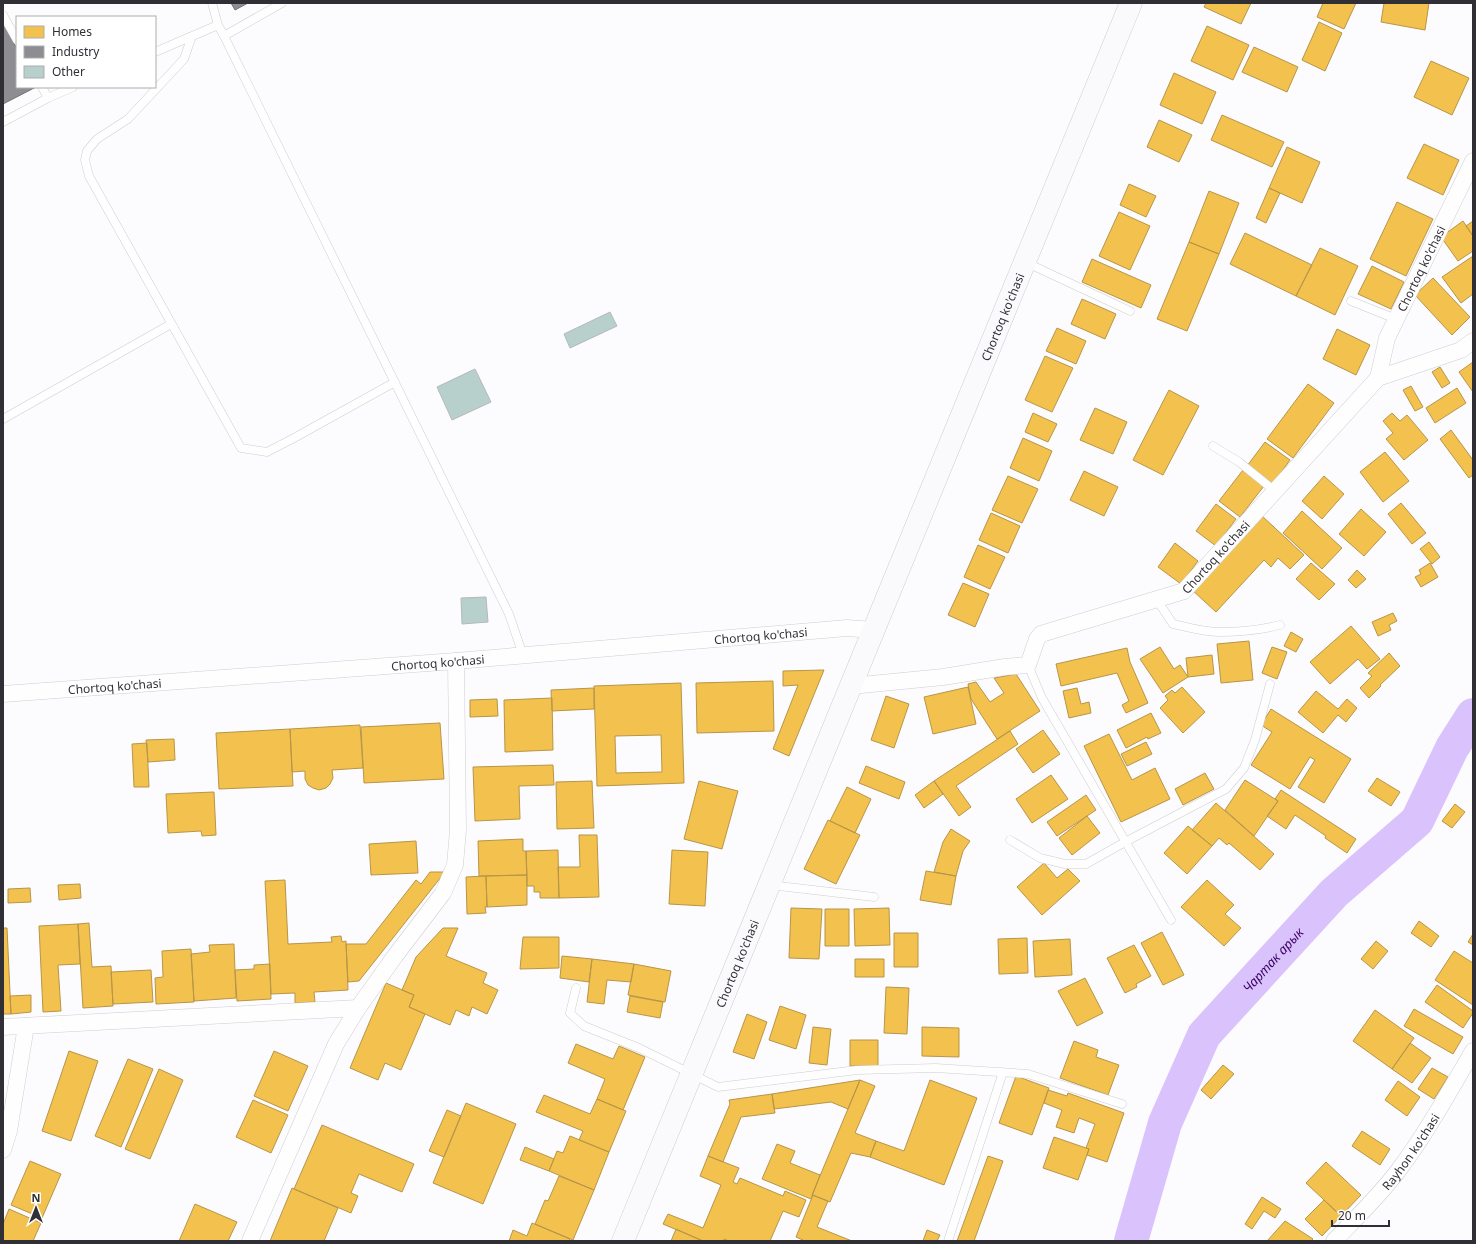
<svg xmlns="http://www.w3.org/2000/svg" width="1476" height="1244" viewBox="0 0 1476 1244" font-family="'Noto Sans',sans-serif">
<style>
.homes{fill:#f2c14e;stroke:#b89547;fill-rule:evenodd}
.industry{fill:#8d8d92;stroke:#717176}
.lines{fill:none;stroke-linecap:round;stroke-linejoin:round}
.river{stroke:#dac2fc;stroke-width:34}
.building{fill:#b7d0cc;stroke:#b5b9b9}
.lane-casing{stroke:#cecdd1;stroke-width:9}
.street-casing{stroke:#cecdd1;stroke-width:17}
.secondary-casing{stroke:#cecdd1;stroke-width:23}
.lane{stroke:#fffeff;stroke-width:8}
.street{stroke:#fffeff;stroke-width:16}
.secondary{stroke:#faf9fb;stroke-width:22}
.labels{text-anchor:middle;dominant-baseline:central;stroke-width:4;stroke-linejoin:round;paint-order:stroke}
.street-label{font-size:12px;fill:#312f36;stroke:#fff}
.water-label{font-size:13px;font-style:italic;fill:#3a0063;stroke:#fff}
</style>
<rect width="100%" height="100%" fill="#fcfbfd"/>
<path class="homes" d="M1206 3H1251L1241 24 1204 7Z
M1323 3H1356L1344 29 1317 17Z
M1384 3H1429L1425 30 1381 22Z
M1319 22 1342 33 1325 71 1302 60Z
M1207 26 1249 45 1233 80 1191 61Z
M1254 47 1298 67 1287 92 1242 72Z
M1431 61 1469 78 1452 115 1414 97Z
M1174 73 1216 92 1202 124 1160 105Z
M1222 115 1284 142 1272 167 1211 140Z
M1159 120 1192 135 1179 162 1147 147Z
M1424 144 1459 160 1443 195 1407 178Z
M1287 147 1320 162 1302 203 1269 188Z
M1129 184 1156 196 1146 217 1120 205Z
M1269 188 1280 193 1266 223 1256 218Z
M1209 191 1239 203 1219 254 1189 242Z
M1397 202 1433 219 1406 276 1370 259Z
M1119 212 1150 226 1130 270 1099 256Z
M1463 221 1473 236V251L1458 261 1441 237Z
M1473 221V236L1466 226Z
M1245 233 1312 265 1296 296 1230 264Z
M1189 242 1219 254 1187 331 1157 319Z
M1320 248 1358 266 1335 315 1296 296Z
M1473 256V294L1461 303 1442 277Z
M1092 259 1151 285 1141 308 1082 282Z
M1372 266 1404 282 1391 309 1358 294Z
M1433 278 1470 317 1452 335 1415 295Z
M1082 299 1116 314 1105 339 1071 324Z
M1057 328 1086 341 1076 364 1046 351Z
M1337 329 1370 345 1356 375 1323 359Z
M1045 356 1073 368 1052 412 1025 400Z
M1473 362V392L1459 372Z
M1440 367 1450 383 1442 388 1432 372Z
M1308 384 1334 403 1293 458 1267 439Z
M1411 386 1423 407 1415 411 1403 390Z
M1457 388 1466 403 1435 423 1426 408Z
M1169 390 1199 406 1163 475 1133 460Z
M1095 408 1127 422 1113 454 1080 440Z
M1033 413 1057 424 1048 442 1025 432Z
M1392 413 1400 421 1407 415 1428 440 1404 460 1386 439 1393 433 1383 421Z
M1451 430 1473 460V475L1469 478 1440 439Z
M1023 438 1052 451 1039 481 1010 468Z
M1265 442 1290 460 1273 484 1247 466Z
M1385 452 1409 481 1383 502 1360 472Z
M1243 470 1264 486 1240 517 1219 501Z
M1084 471 1118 487 1104 516 1070 500Z
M1008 476 1038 489 1022 523 992 510Z
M1324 476 1344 494 1322 519 1302 501Z
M1401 503 1426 533 1412 544 1388 514Z
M1216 504 1236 519 1216 546 1196 531Z
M1361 509 1386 532 1364 556 1339 534Z
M1302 511 1342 548 1322 569 1283 533Z
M991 513 1020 526 1008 553 979 540Z
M1261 515 1304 555 1290 569 1278 558 1271 567 1264 560 1216 612 1191 589Z
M1429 542 1440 557 1432 564 1420 549Z
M1175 543 1198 561 1181 584 1158 567Z
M978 545 1005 557 990 589 964 577Z
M1311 563 1335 584 1319 600 1296 579Z
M1430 563 1438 577 1421 587 1415 577 1421 574 1419 570Z
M1357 570 1366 579 1356 588 1348 580Z
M963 583 989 594 975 627 948 615Z
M1393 613 1397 621 1389 625 1391 630 1378 636 1372 622Z
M1351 626 1380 659 1367 669 1358 659 1330 684 1310 662Z
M1291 632 1303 639 1296 652 1284 646Z
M1249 641 1253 680 1221 683 1217 644Z
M1160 647 1174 669 1180 665 1188 677 1163 693 1140 659Z
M1272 647 1287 652 1277 679 1262 673Z
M1127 648 1130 662 1148 703 1126 713 1122 705 1129 701 1117 673 1061 686 1056 664Z
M1389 653 1400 666 1380 685 1381 686 1369 698 1360 688 1372 676 1368 673Z
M1212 655 1214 674 1188 677 1186 658Z
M824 670 789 756 773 749 798 685 783 686V671Z
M1016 674 1040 711 997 739 971 699 968 684 976 682 990 702 1004 693 994 678Z
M773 681 774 731 697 733 696 683Z
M681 683 684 783 597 786 594 686ZM661 735 662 772 616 773 615 736Z
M968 687 976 724 933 734 924 697Z
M1182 687 1205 712 1183 733 1160 708 1168 700 1165 696 1172 690 1175 693Z
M594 688V709L552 711 551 690Z
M1077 688 1081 704 1089 702 1091 713 1069 718 1063 691Z
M1316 691 1338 709 1347 699 1357 708 1346 722 1338 715 1323 733 1298 712Z
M886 696 909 704 894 748 871 740Z
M552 698 553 750 505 752 504 700Z
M497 699 498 716 470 717V700Z
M1271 709 1351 759 1324 803 1298 787 1315 760 1310 757 1290 789 1251 765 1272 732 1261 725Z
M1151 713 1161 733 1148 739 1147 737 1126 748 1117 730Z
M440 723 444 779 364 783 361 727Z
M360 725 363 768 332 770 333 778 330 784 326 788 319 790 313 788 308 785 305 779V771L292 772 290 729Z
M290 729 293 786 219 789 216 733Z
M1043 730 1060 754 1033 773 1016 749Z
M1010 731 1018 744 956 786 971 807 959 816 934 781Z
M1109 734 1132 780 1155 768 1170 799 1121 822 1084 746Z
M174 739 175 760 148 762 146 740Z
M1146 742 1152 754 1127 766 1121 754Z
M147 743 149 787H134L132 744Z
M553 765 554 785 519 786 520 819 475 821 473 767Z
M866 766 905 782 899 799 859 783Z
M1205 773 1214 789 1183 805 1175 789Z
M1051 775 1068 799 1032 823 1016 799Z
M1377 778 1400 792 1391 806 1368 791Z
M1245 780 1278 801 1254 836 1225 810Z
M592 781 594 828 557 829 556 782Z
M699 781 738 791 722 849 684 839Z
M934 781 943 794 924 808 915 795Z
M847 787 871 799 855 833 830 821Z
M1281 790 1356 839 1347 853 1325 838 1326 836 1295 815 1286 829 1267 816 1278 801 1275 799Z
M214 792 216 835 202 836 201 831 168 833 166 794Z
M1086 795 1096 810 1057 836 1047 822Z
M1216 803 1274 854 1260 870 1229 843 1227 845 1219 838 1212 846 1192 830Z
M1455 804 1465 812 1452 828 1442 821Z
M1087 816 1100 833 1072 855 1059 838Z
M828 820 860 835 836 884 804 869Z
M1188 826 1212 846 1187 874 1164 853Z
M951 829 970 841 963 851 956 876 934 872 943 842Z
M579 835H597L599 897 559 898 558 867H580Z
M523 839V851H526L527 875 479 876 478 841Z
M416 841 418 873 371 875 369 844Z
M558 850 559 898H540V892H534V886H527L526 851Z
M672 850 708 852 705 906 669 904Z
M1044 863 1057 878 1068 869 1080 881 1042 915 1017 887Z
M926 871 956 876 951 905 920 900Z
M430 872H445L359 981 348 982 346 944H366L416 880 421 884Z
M527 875V905L487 907 486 876Z
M486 876 487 907H485L486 913 467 914 466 877Z
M285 880 288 944 332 942 331 937 341 936 342 942 346 941 348 990 314 992 315 1002 295 1003V993L271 994 265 881Z
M1207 880 1234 905 1225 914 1241 928 1224 946 1181 907Z
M80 884 81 898 59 900 58 885Z
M30 888 31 902 8 903V889Z
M791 908 822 909 819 959 789 958Z
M889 908 890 945 855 946 854 909Z
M825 909H849V946H825Z
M1419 921 1439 936 1431 947 1411 933Z
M89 923 92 967 111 966 113 1006 83 1008 78 924Z
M78 924 80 964 58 965 61 1011 43 1012 39 926Z
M3 928H7L11 1014H3Z
M443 928H458L446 956 487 973 483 983 498 990 487 1014 472 1007 469 1016 456 1010 450 1025 409 1007 414 995 402 990 416 957Z
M1162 932 1184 975 1163 985 1141 943Z
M894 933H918V967H894Z
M1473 934V945L1468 942Z
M523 937H559V968L520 969Z
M1027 938 1028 973 999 974 998 939Z
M1070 939 1072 975 1035 977 1033 941Z
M1376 941 1388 951 1373 969 1361 959Z
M234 944 236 998 194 1001 191 954 210 952 209 945Z
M1134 945 1151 976 1136 984 1137 987 1125 993 1107 958Z
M191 949 194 1002 156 1004 155 978 163 977 162 951Z
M1454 951 1473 963V1005L1435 980Z
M562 956 592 959 589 982 560 978Z
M592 959 634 964 631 982 607 980 604 1004 587 1002Z
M855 959H884V977H855Z
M270 964 271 999 237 1001 235 970 254 969V965Z
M634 964 671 971 665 1002 628 995Z
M151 970 153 1002 113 1004 111 972Z
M1085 978 1103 1013 1077 1026 1058 991Z
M386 983 414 995 409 1007 425 1014 401 1070 385 1063 378 1080 350 1068Z
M1437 985 1473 1011V1013L1463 1028 1425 1002Z
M886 987 909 988 907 1034 884 1033Z
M31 995V1012L11 1014 10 996Z
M630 996 663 1002 660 1018 627 1012Z
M780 1006 806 1015 796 1049 769 1040Z
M1414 1009 1463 1037 1453 1054 1404 1026Z
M1375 1010 1414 1038 1392 1069 1353 1041Z
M747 1014 767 1022 754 1059 733 1052Z
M813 1027 831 1029 827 1065 809 1063Z
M922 1027 959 1028V1057L922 1056Z
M850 1040H878V1066H850Z
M1074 1041 1098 1050 1096 1057 1119 1065 1108 1095 1060 1078Z
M1410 1043 1431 1058 1412 1083 1392 1069Z
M576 1044 613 1059 619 1046 645 1057 623 1110 597 1099 605 1079 568 1063Z
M69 1051 98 1061 71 1141 42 1131Z
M274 1051 308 1066 288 1111 254 1096Z
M128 1059 153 1069 121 1147 95 1136Z
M1223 1065 1234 1074 1211 1099 1201 1090Z
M1432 1068 1448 1077 1434 1099 1418 1089Z
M159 1069 183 1080 150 1159 125 1149Z
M1016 1076 1049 1088 1032 1135 999 1123Z
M860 1080 848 1109 831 1102 774 1109 772 1094Z
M860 1080 875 1086 855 1133 876 1141 870 1157 851 1153 830 1202 812 1195Z
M930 1080 977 1098 944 1185 870 1157 876 1141 904 1151Z
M1398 1081 1420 1097 1407 1116 1385 1100Z
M1048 1090 1067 1096 1068 1093 1124 1113 1107 1162 1087 1155 1089 1149 1086 1148 1095 1124 1079 1118 1074 1133 1056 1127 1062 1110 1044 1103Z
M772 1094 775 1113 741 1117 723 1162 708 1156 730 1104 729 1100Z
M544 1095 590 1114 597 1099 626 1111 609 1152 579 1140 583 1131 536 1112Z
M253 1100 288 1115 271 1153 236 1137Z
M466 1103 516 1124 483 1204 433 1183Z
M447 1110 461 1116 444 1157 429 1151Z
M322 1125 414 1164 402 1192 359 1174 351 1193 358 1196 351 1213 294 1189Z
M1362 1131 1390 1149 1380 1165 1352 1146Z
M570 1136 609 1152 594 1190 549 1171 557 1151 563 1153Z
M1054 1137 1089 1149 1078 1180 1043 1168Z
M777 1144 795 1151 790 1163 820 1175 811 1199 762 1179Z
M525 1147 554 1159 549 1171 520 1160Z
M708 1156 739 1168 733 1182 737 1184 740 1178 783 1196 785 1191 806 1200 799 1217 783 1211 770 1241H729L724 1239 723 1241H703L663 1224 668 1214 703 1228 721 1185 700 1176Z
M988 1156 1003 1161 974 1241H957Z
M30 1161 61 1174 42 1218 11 1205Z
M1326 1162 1361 1195 1341 1216 1306 1183Z
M559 1176 594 1190 573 1240 535 1224 545 1200 548 1201Z
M292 1188 338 1208 324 1241H270Z
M813 1195 828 1201 817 1227 852 1241H805L796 1237Z
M1262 1197 1281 1209 1275 1218 1264 1211 1252 1229 1245 1224Z
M1324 1200 1341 1216 1322 1236 1305 1219Z
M195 1204 237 1222 228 1241H179Z
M9 1209 41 1223 33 1241H3V1224Z
M1285 1221 1313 1239 1311 1241H1267Z
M532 1223 570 1239 569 1241H509L513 1230 527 1236Z
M676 1229 703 1241H671Z
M927 1230 940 1235 937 1241H923Z"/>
<path class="industry" d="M231 3H248L235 10Z
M3 23 17 49V87H36L3 104Z"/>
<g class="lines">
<path class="river" id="s1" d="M1131 1241 1165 1123 1204 1035 1334 893 1417 821 1452 748 1473 715"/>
</g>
<path class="building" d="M610 312 617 326 570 348 564 334Z
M475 369 491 402 452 420 437 387Z
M486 597 488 622 462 624 461 598Z"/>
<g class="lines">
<g class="lane-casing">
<path id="lane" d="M212 3 218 25 224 36 509 614 523 655
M3 15 17 40
M192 36 184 59 128 119 97 139 87 151 85 160 89 176 241 448 267 452 294 438 395 382
M224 36 282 3
M155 52 218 25
M42 87 48 98
M3 122 48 98 73 87
M1025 262 1130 311
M1351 301 1396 319
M3 419 171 324
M1213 446 1239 462 1275 491
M1157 600 1173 624C1187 627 1203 632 1218 632 1239 632 1260 630 1280 625
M1028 665 1042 698 1171 920
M1010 840 1040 858 1065 864H1086L1125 842 1226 789 1244 768 1255 740 1270 684
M770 885 874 897
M576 988 570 1013 584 1026 639 1048 718 1087 857 1070 936 1068 1028 1074 1122 1104
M948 1241 1003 1072"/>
</g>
<g class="street-casing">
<g id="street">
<path d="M1378 378 1461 350 1473 341"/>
<path id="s2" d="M851 686 943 677 1005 667 1028 665 1037 639 1041 634 1184 591 1378 378 1387 338 1473 161"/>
<path id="s3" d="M3 694 456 661 847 628 873 630"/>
<path d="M3 1027 358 1008"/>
<path d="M3 1150 9 1131 26 1026"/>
<path d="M250 1241 336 1044 358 1008 395 956 443 893 455 865 458 830 456 661"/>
<path id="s4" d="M1334 1241C1356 1218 1379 1196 1398 1171 1426 1134 1449 1092 1473 1051"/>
</g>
</g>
<g class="secondary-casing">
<g id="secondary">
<path id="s5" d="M623 1241 1131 3"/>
</g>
</g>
<use href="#lane" class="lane"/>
<use href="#street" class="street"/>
<use href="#secondary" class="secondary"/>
</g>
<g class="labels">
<g class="street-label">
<text stroke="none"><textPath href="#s2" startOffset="768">Chortoq ko'chasi</textPath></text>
<text stroke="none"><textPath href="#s5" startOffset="999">Chortoq ko'chasi</textPath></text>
<text stroke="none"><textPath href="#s2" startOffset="408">Chortoq ko'chasi</textPath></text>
<text stroke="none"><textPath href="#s3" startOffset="760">Chortoq ko'chasi</textPath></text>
<text stroke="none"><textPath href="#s3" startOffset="436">Chortoq ko'chasi</textPath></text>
<text stroke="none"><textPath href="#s3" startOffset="112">Chortoq ko'chasi</textPath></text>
<text stroke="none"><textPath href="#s5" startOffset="300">Chortoq ko'chasi</textPath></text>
<text stroke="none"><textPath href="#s4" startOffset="118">Rayhon ko'chasi</textPath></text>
</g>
<g class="water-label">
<text stroke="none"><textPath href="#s1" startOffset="321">Чартак арык</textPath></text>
</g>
</g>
<rect width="1476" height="1244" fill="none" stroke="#312f36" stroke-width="8"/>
<rect x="16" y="16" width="140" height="72" fill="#ffffff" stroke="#adacaf"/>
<rect x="24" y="26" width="20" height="12" fill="#f2c14e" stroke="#adacaf"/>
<text x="52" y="36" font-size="12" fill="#312f36">Homes</text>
<rect x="24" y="46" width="20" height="12" fill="#8d8d92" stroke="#adacaf"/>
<text x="52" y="56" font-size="12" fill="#312f36">Industry</text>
<rect x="24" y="66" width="20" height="12" fill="#b7d0cc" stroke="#adacaf"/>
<text x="52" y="76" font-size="12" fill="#312f36">Other</text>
<g transform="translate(36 1208)" stroke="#ffffff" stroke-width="3" paint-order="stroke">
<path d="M0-3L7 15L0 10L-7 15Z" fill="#312f36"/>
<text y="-6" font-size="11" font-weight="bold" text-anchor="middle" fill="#312f36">N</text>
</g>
<path d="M1332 1220v6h57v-6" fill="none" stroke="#312f36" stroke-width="2"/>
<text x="1338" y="1220" font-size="12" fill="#312f36" stroke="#ffffff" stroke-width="3" paint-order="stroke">20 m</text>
</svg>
